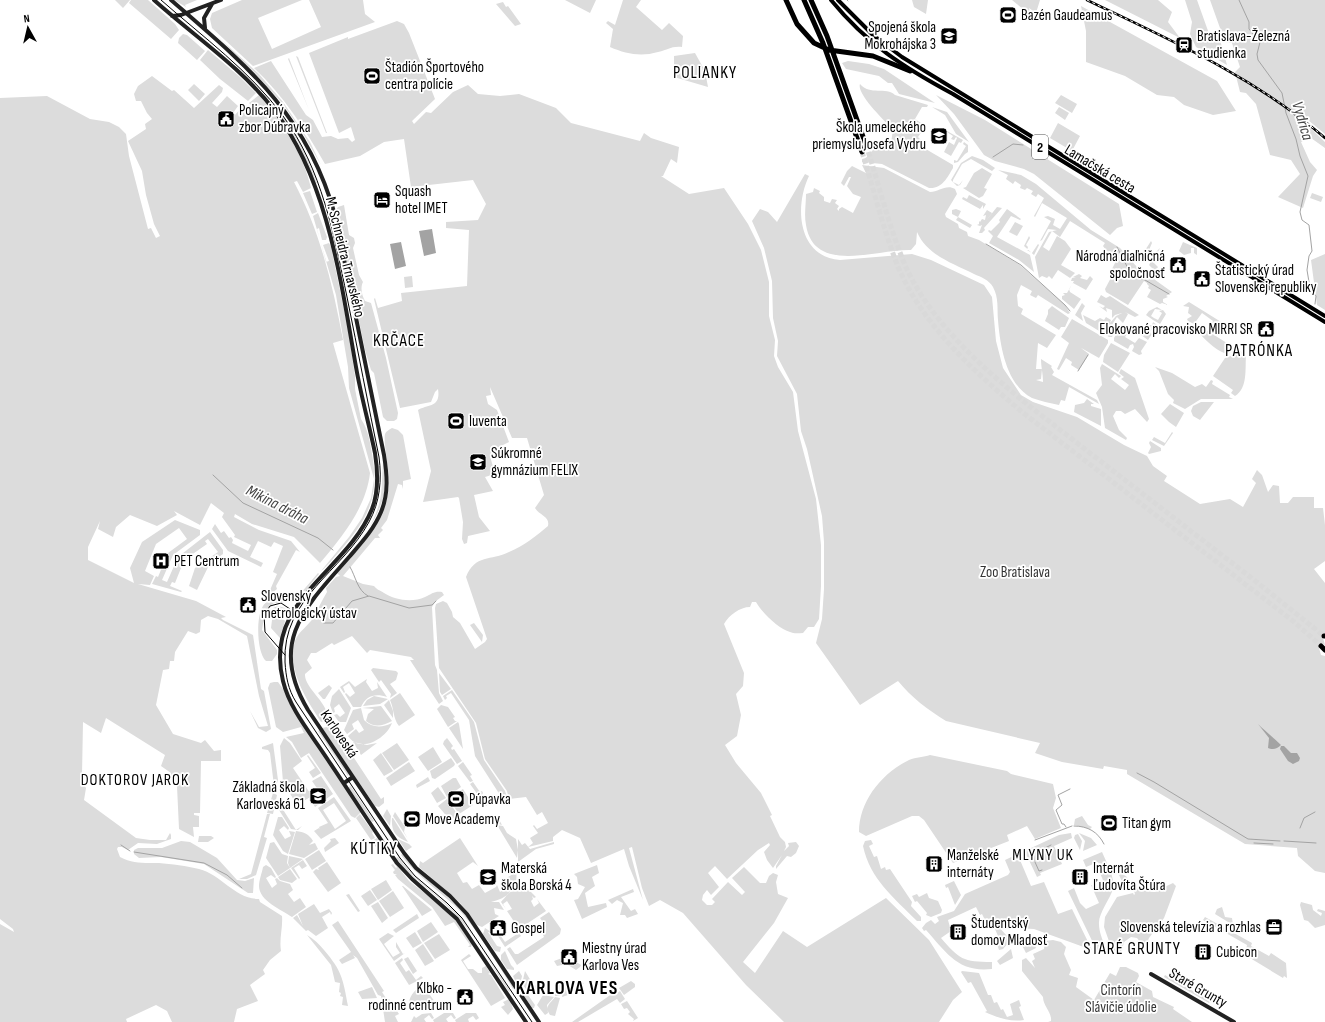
<svg xmlns="http://www.w3.org/2000/svg" width="1325" height="1022" viewBox="0 0 1325 1022" font-family="'Sofia Sans Condensed',sans-serif">
<style>
.green{fill:#dcdcdc;fill-rule:evenodd}
.water{fill:#a3a3a3}
.lines{fill:none;stroke-linecap:round;stroke-linejoin:round}
.stream{stroke:#a3a3a3;stroke-width:1}
.highway-tunnel{stroke:#d9d9d9;stroke-width:5;stroke-dasharray:5 2.5;stroke-linecap:butt}
.secondary{stroke:#222;stroke-width:4}
.primary{stroke:#000;stroke-width:4}
.highway{stroke:#000;stroke-width:5}
.tram{stroke:#000;stroke-width:1}
.rail-casing{stroke:#000;stroke-width:2.5}
.rail{stroke:#fff;stroke-width:1;stroke-dasharray:3;stroke-linecap:butt}
.labels{text-anchor:middle;dominant-baseline:central;stroke-width:3.5;stroke-linejoin:round;paint-order:stroke}
.shield{fill:#fff;stroke:#4c4c4c;stroke-width:1}
.shield-label{font-size:14px;font-weight:bold;fill:#000}
.poi-label{font-size:15px;fill:#000;stroke:#fff;text-anchor:start}
.street-label{font-size:15px;fill:#000;stroke:#fff}
.park-label{font-size:15px;fill:#333;stroke:#fff}
.water-label{font-size:16px;font-style:italic;fill:#444;stroke:#fff}
.neighbourhood-label{font-size:16px;letter-spacing:1px;fill:#000;stroke:#fff}
.quarter-label{font-size:17px;letter-spacing:1px;fill:#000;stroke:#fff}
.district-label{font-size:19px;font-weight:bold;letter-spacing:1px;fill:#000;stroke:#fff}
</style>
<rect width="100%" height="100%" fill="#fff"/>
<path class="green" d="M115 0H130L123 8Z
M131 0H148L175 24 179 30 171 39 129 3Z
M174 0H197L185 5 186 7Z
M242 0H302L258 18 272 49 321 27 309 0H363L365 14 375 22 253 66 212 28 210 19 212 13Z
M565 0H596L590 13Z
M623 0H641L636 7 662 30 669 23 683 36 682 47C670 46 669 50 658 52 641 57 626 54 610 47L613 29 606 23 608 21 615 25Z
M912 0H928L926 14 914 7Z
M1012 0H1040L1036 13 1029 8 1031 16Z
M1105 0H1158L1172 12 1168 22 1180 38Z
M1185 0H1197L1212 42 1220 40 1227 65 1196 47 1190 34 1192 22Z
M1210 0H1325V134L1308 120 1305 123 1325 142V148L1311 138 1301 142 1310 162 1317 170 1313 176 1303 208 1278 197 1300 174 1291 160 1270 155 1256 104 1246 93 1240 92 1235 72 1240 67 1232 43 1225 42Z
M503 2 506 7 508 6 521 24 515 26 496 4Z
M1081 6 1217 81 1236 111 1213 115 1184 105 1174 97 1157 95 1125 76 1086 62V31Z
M397 21 404 24 409 33 435 99 412 121 414 124 426 112 431 113 453 92 468 85 478 94 500 96 519 94 556 108 571 123 640 141 644 133 651 138 679 147 677 163 671 159 663 176H661L689 194 724 188 748 224 761 250 769 282V316L775 340 774 356 778 367 793 392 798 431 816 499 821 545V586L819 619 814 627H808L803 633C799 633 794 634 790 632 779 629 762 613 756 602H752L750 607C740 607 729 615 724 624L744 673 743 686 736 694 741 715 737 736 725 745 736 763 761 793 772 815 770 816 780 837 785 842 786 847 784 851 789 846 788 843 796 842 799 846 796 853 791 857 787 856 776 869V866L782 855 773 868 767 860 764 852 770 845 769 843 758 850 727 879 715 866 708 873 719 887 711 895 707 890 703 895 702 900 707 905H712L715 902 712 899 728 882 742 895 745 892 732 878 744 867 760 883H766L769 876 773 873 778 875 776 882 778 894 788 898 774 923 743 962 755 973 783 931 807 947 886 898 929 940 962 992 953 1000 939 1022H784L746 985 683 913 660 900 649 906 642 888 632 847 629 848 643 900 629 866 624 849 591 863 580 838 562 830 553 837V841L528 847 533 843 530 838 538 833 533 826 534 825 537 829 548 823 542 812 537 815 526 797 509 799 507 791 485 759 476 723 439 668 435 608 436 604 443 601 447 603 452 612 453 617 460 623 475 649 485 642 487 639 466 577C475 554 491 561 509 552 524 546 536 536 548 526 550 516 540 516 535 508L544 495 527 438H512L490 387 491 395 486 396 488 404 497 410 509 442 493 450 490 456 495 474 485 477 493 491 474 495 479 517 490 531 468 536 467 543 464 544 462 539 463 522 459 498 458 497 423 502 431 471 418 410C428 404 441 408 438 389L435 392 431 402 400 408 374 299 375 298 378 308 402 301 401 293 467 286 469 230 446 228V222L478 220 486 204 473 180 411 187 404 139 384 142 360 156 325 164C305 129 284 96 254 68L271 61 306 115 313 120 322 137 331 136 338 139 348 138 352 142 355 140 351 127 339 133 309 53 348 37V39Z
M183 34 187 35 205 51 197 60 178 43 179 38Z
M217 36 259 74 283 102 310 142 321 165 301 130 282 103 254 72Z
M208 50 240 77 256 93 248 101 220 79 200 60Z
M695 53 705 71 708 87 674 77V56Z
M296 56 298 57 327 133H326Z
M289 58 309 110 288 59Z
M848 61 869 64 884 69 935 103 899 94 892 83H888L879 76 846 69 842 63Z
M152 76 172 91 174 90 194 108 219 85 223 88 222 92 212 103 217 107 227 96 238 106 233 113 235 115 241 108 247 113 253 107 249 103 259 95C282 123 303 153 311 188L303 192 297 181 294 182C320 231 333 286 343 340L333 343 370 473C366 508 342 537 320 563L294 537 252 524 235 514 234 517 259 530 291 541 300 552 296 550 276 586 277 589 267 597 277 574 273 572 283 546 274 542 271 547 258 541 250 557 263 563 261 567 228 551 212 529 215 524 221 533 224 531 229 538 231 537 233 540 232 543 248 551 251 545 234 537 235 535 222 517 224 513 211 503 200 525 174 511 177 515 157 526 130 515 116 527 113 537 98 529 100 521 88 547V560L134 583 130 568 142 542 175 520 200 530V535L173 555 162 580 167 582 178 557 210 532 223 550V554L210 563 197 590 189 586 195 568 218 552 208 539 205 541 207 544 187 558H185L175 583 172 582 170 586 182 591 181 592 152 584 156 576 158 577 168 553 187 539 179 528 156 544 145 571 154 576 150 585 138 584 196 601 226 617 221 618 223 620 253 635 261 689 264 691 271 729 266 732 258 728 250 711 259 727 268 726 259 696 247 636 218 619 208 616 201 620 200 632 196 634 188 631 175 652 174 661H170L169 669 163 670 156 705 173 734 201 743 205 740 214 751 221 750V761H201L200 813H194V815L199 816V827H193L194 837 179 829 177 786 170 782 171 773 161 766 165 755 106 718 101 733 83 722 82 775 80 779 86 788 84 800 136 838 150 840H166L170 833 171 835V839L157 844 138 843 128 850 122 847H118L117 849 120 857C133 864 144 863 159 863 171 864 187 866 199 869 222 875 235 899 259 899L260 902 282 916C283 928 279 939 281 951L270 960 263 970 265 974 250 985 258 1001 237 1009 234 1022H172L167 1011 156 1005 126 1019 127 1022H0V924L14 932 13 929 0 919V98L47 96 90 119 109 122 119 127 126 134 129 156 148 229 151 228 156 238 160 236 154 224 146 195 142 171 128 141 146 129 145 124 152 119 147 113 141 101H136L134 94 138 86Z
M194 84 205 94 199 101 188 90Z
M860 84C870 96 886 86 895 95L928 105 927 107H922L915 119 921 123 918 129 922 131 918 137 921 140 924 148 953 165V168C947 178 942 189 929 188L882 164 862 162V159C868 158 868 155 872 151 877 146 885 143 891 143L893 130C886 122 856 94 860 84Z
M936 95 985 120 1119 204 1123 226 1117 228 1110 235 1034 174 1024 169 995 161 984 155 954 114Z
M1061 95 1077 104 1072 113 1055 103Z
M274 107C295 126 307 157 317 183L315 184 298 142Z
M932 107 947 112 969 142 956 134 945 115Z
M1059 107 1069 113 1065 120 1055 113Z
M1058 123 1080 136 1072 151 1050 138Z
M947 131 963 140 961 143 959 142 951 156 944 152 949 142 954 145 957 138 956 137 954 140 951 139 953 136 947 132 945 135Z
M964 142 968 145V152L965 154 958 162 954 163V160L957 161 966 146 963 144Z
M972 156 983 160 995 168 992 171 971 159 962 164 953 180V182L959 185 963 180 960 185 957 186 951 180 961 163Z
M862 165 884 168 930 192C939 192 946 184 955 189L957 194 945 214 946 217 958 224 959 228 967 232 968 236 979 240 1020 265 1065 305 1070 313 1068 314 1038 295 1036 298 1030 295 1032 291 1021 285 1017 295 1018 306 1023 309 1021 314 1056 335 1047 348 1038 343 1036 369H1042L1041 379 1036 380 1043 382C1043 373 1041 367 1041 359L1052 366 1051 367 1054 372 1052 375 1097 400 1099 404 1069 387 1065 401 1061 400 1059 405C1050 403 1040 401 1032 398 1006 385 1000 345 998 320 997 309 999 298 993 287 989 280 981 277 974 274 952 263 927 255 917 232L916 244 911 250C877 249 814 275 806 225 804 215 806 204 806 194L813 192 814 188 820 191 819 193 824 197V201L830 203 832 199 837 200 835 203 839 206 837 209 839 211V209L842 207 853 213 861 197 853 194 847 186 851 177H849L844 186 841 183 847 171 852 166 866 173Z
M982 168 992 174 984 188 987 189 983 196 979 198 963 188 966 187 974 173Z
M998 170 1021 175 1036 184 1091 230 1120 248 1137 267 1172 292 1166 296 1168 297 1163 299V302L1168 305 1162 303 1160 304 1147 297 1151 290 1148 288 1149 286 1147 284V283L1144 281 1128 305 1106 292 1105 289 1114 272 1112 269 1116 261 1111 257 1103 246 1105 243 1070 221 1060 237 1052 231 1043 247 1049 251 1057 236 1065 241 1071 249 1061 265 1075 273 1070 278 1058 270 1052 279 1049 276 1047 278 1042 276 1039 278 1035 257 1049 232 1057 230 1048 229 1042 240 1040 241 1051 221 1044 217 1048 216 1055 219 1053 225 1060 229 1067 218 1042 203 1035 217 1034 216 1044 198 1038 194 1036 197 1031 194 1033 191 1027 188 1025 190 1020 188 1021 185 1015 181 1013 184 1006 179 1008 175Z
M805 174 809 176C794 207 798 257 840 260L912 254 931 260 984 285 992 297 996 341 1003 368 1021 395 1033 402 1077 417 1124 445 1147 456 1153 466 1167 476 1164 481 1200 504 1230 499 1243 507 1256 483 1252 479 1257 470 1262 475 1268 492 1273 485 1279 486 1280 503H1288L1293 497H1314V508H1323L1325 525V561L1314 569 1325 583V634L1323 638 1325 645 1323 644 1319 648 1321 655 1325 656V873L1315 871 1298 856 1297 848 1245 844 1127 774V770L1104 766 1103 769 1062 762 1035 753 1040 743 946 721C928 710 911 697 898 681L860 705 816 643 822 619 824 589V542L822 516 807 449 801 431 797 394 777 356 778 341 773 318 772 281 764 248 752 221 760 209 768 212 777 222Z
M310 191 317 212 312 214 303 193Z
M1312 193 1323 197 1321 202 1310 198Z
M969 195 986 204 983 209V205L980 209 962 199 963 197 967 199Z
M344 205 349 235 354 238 355 243 353 248 359 275 363 282C360 288 362 296 365 301L371 303 386 358 398 413 397 419 394 421H387L383 417 374 373 371 370 365 350 336 210 338 207Z
M997 207 1002 208 984 228 985 230 982 233H979L982 225 980 226 977 225 979 224V221L980 222 982 219 985 220 986 215 983 216 987 210 992 213 985 222Z
M956 209 961 211 958 217 972 225 970 228 956 220 958 217 952 214V210Z
M1007 209 1021 219 1020 220 1011 216 997 237 1030 255 1034 272 1019 260 989 243 993 236 988 231 989 230 991 231 1000 222 999 220Z
M318 213 327 237 326 240H322L319 228 317 229 326 262 329 261 323 245 329 243 331 247 348 329 355 376V389L361 419C368 429 370 442 372 454 380 497 368 519 340 551 334 557 328 566 321 571L349 537 362 518 371 498 374 479 349 388 348 367 336 295 313 216Z
M1015 222 1023 226 1017 236 1009 232Z
M1029 236 1030 238 1026 245 1028 247 1027 250 1032 253 1038 244 1039 245 1034 255 1024 246Z
M1151 241 1152 243 1149 250 1142 258 1135 252 1142 255Z
M1183 242 1197 248V255L1194 253V248H1191V253L1184 255 1179 251Z
M1160 248 1153 262 1158 267 1155 271 1149 265 1156 252Z
M1325 254V310L1317 305 1311 260Z
M1079 274 1082 276 1080 278 1087 280 1090 276 1093 279 1086 290 1073 283 1069 289 1070 292 1081 299 1074 309 1062 299V296L1065 295 1063 293H1067L1074 281H1071L1072 278 1076 277H1073Z
M412 276 413 287 405 288 404 277Z
M1101 295 1106 298 1110 296 1139 315 1135 317 1125 312 1128 314 1123 323 1117 317 1112 325 1115 331 1112 337H1109L1086 323 1083 315 1095 321 1100 318 1104 320 1106 317 1111 320 1110 323 1116 316 1122 313 1115 315 1112 318V310L1106 308 1107 312 1099 306 1103 308 1105 306 1097 302Z
M1189 302 1226 325 1220 335 1218 334 1222 326 1216 322 1211 330 1209 328 1213 321 1202 313 1194 324 1188 321 1187 319 1192 316 1188 313 1189 307 1183 306Z
M1082 303 1085 306 1081 313 1083 321 1075 315Z
M1052 306 1069 318 1065 327H1061L1059 330 1045 321 1048 314V310Z
M1157 307 1162 310 1155 309 1151 316 1154 318 1153 320 1146 315 1149 311Z
M1163 310 1166 314 1160 324 1153 320 1154 318 1158 320 1162 313 1159 311Z
M1072 319 1108 340V343L1099 358 1083 349 1081 348 1089 354 1079 370 1071 365 1072 362 1066 358 1059 370 1057 369 1069 343 1061 337Z
M1153 322 1157 325 1153 331 1151 330 1150 332 1152 334 1148 340 1141 335 1146 326 1152 325Z
M1200 328H1203L1230 345 1232 349 1230 353C1220 356 1204 338 1198 332Z
M1119 329 1127 334 1125 337 1135 343 1139 338 1147 342 1141 351 1142 354 1139 355 1132 351 1134 347 1133 344 1130 345 1128 349 1114 341V338Z
M1111 343 1130 353 1118 372 1103 362 1104 355Z
M1239 350 1246 355C1245 369 1248 388 1235 396L1231 393 1233 390 1213 376 1225 358 1231 356 1235 351Z
M1102 364 1121 376 1119 378 1115 374 1111 379 1125 390 1129 385 1121 379 1124 377 1119 373 1121 369 1135 378 1149 419 1147 422 1135 409 1125 414 1121 411H1116L1113 416 1119 430 1127 438 1126 440 1105 428 1102 407 1096 393 1102 385 1100 368Z
M1155 367 1172 373 1195 387 1202 384 1206 387 1211 380 1213 381 1212 384 1230 395 1229 397 1233 399H1201L1185 409 1173 403 1174 400 1168 394 1159 371Z
M1087 399 1094 404H1091V406L1101 409V426L1074 412 1075 405 1084 403Z
M1201 402H1214L1200 420 1193 416 1191 411 1193 406Z
M1170 404 1184 413 1176 427 1169 422 1161 414Z
M392 428 398 430 403 435 411 479 403 481V489L402 485 398 484 387 520 381 528 383 530 378 535 380 538H375L343 576 363 584 374 586C377 590 380 590 384 593 395 600 412 603 425 597 432 594 434 591 442 592L444 595 436 601 432 607 435 665 437 670 439 693 443 701 439 704 410 660H414L411 657 370 650 367 653 352 636 334 645 332 643 316 653H311L307 660 312 668 305 674C304 689 333 706 326 720L321 722C307 700 286 669 295 641 298 632 309 625 314 617 318 609 322 600 327 592L326 588 336 577 340 576 337 573C360 547 385 523 389 487 390 474 383 442 385 434 386 431 389 430 392 428Z
M1172 432 1173 433 1164 446 1152 440 1154 437 1165 443Z
M1150 441 1161 448V451L1149 454 1148 453 1151 447 1149 443Z
M383 461C393 495 373 526 352 550 356 544 363 538 367 531 384 503 381 490 383 461Z
M318 573 319 574 297 601 274 603 265 610 262 630 277 650V654L272 661H266C257 653 256 619 262 608 264 603 269 600 274 598L294 601Z
M278 606 285 608 289 613 277 612 269 616 268 614 270 615 275 609 273 608Z
M276 615H280L285 621 280 638 271 628 272 620Z
M474 623 483 635 482 642 470 625Z
M373 668 396 671 398 673 396 680 390 684 397 693 390 698 391 694 381 680 379 682 371 670Z
M439 673 451 689 442 695 440 692Z
M367 679 366 682 372 691 378 688 377 682 387 697C376 693 366 695 361 707H353L345 694 346 693 350 697 355 693 349 683 343 687 345 692 344 693 340 687 349 681 355 687Z
M274 682H278L283 689 361 812 355 818 351 816 309 753 301 758 292 742 286 737 304 733 301 727 283 732 276 727 268 688 270 683Z
M329 685 332 688 325 699H323L318 693Z
M339 689 351 708 346 722H339L334 715 337 714 340 717 345 713 339 704 334 708 335 712 333 713 330 705 332 696Z
M452 690 474 722 484 760 505 791 509 803 507 806 475 756 469 720 451 693 446 696 447 698 445 700 443 696Z
M400 693 415 715 399 726C393 719 394 708 390 700Z
M374 696 388 699 380 704 363 706 367 700Z
M389 700 393 711V718L384 705Z
M441 705 448 707 455 717 453 718 455 721H457L448 727 437 709Z
M381 706 392 721C383 726 374 728 366 721L368 714 374 709 362 708Z
M361 708 364 720C372 728 382 728 392 723 386 739 360 754 348 736L356 729 359 733 364 730 358 720 352 724 354 729 347 734 344 730 353 710Z
M458 722 459 724 463 749 449 728Z
M332 726 336 728 335 729 381 799 384 797V803L379 807 375 806 322 728Z
M320 730 349 773 348 776 318 731Z
M284 738 290 743 302 761 293 768 312 796 297 805 283 782 280 746Z
M447 738 453 746 451 748 452 750 454 749 462 761 457 764 443 744 444 741Z
M353 742 367 745 377 743 361 755Z
M273 743 278 780 276 786H274L270 753 268 750 262 749V747Z
M397 743 409 760 394 770 382 753Z
M433 747 442 762 428 771 418 757Z
M381 753 393 771 384 776 373 760Z
M308 755 321 773 313 778 309 772 315 768 307 756Z
M930 755 1007 771 1011 774 1053 784 1056 798 1053 808 1061 828 1035 839 1027 826 1007 835 1009 841 953 863 924 820 919 816H912L866 836 859 832C859 801 882 773 909 760 916 757 924 757 930 755Z
M451 758 455 764 454 766 435 779 432 778 430 771Z
M409 762 415 771 391 786 386 778Z
M463 762 472 775 470 776 473 781 470 782 458 766Z
M321 776 333 794 315 807 311 800 321 794 312 781Z
M428 777 430 781 417 788 416 785Z
M453 778H456L461 787 447 797 441 786Z
M473 782 480 792 482 791 483 793 482 795 486 802 489 801 490 803 486 806 470 784Z
M350 785 374 821 372 822 349 788Z
M438 787 446 798 437 803 431 793Z
M463 789 473 805 459 814 448 798Z
M273 793 277 795 273 814 267 813Z
M334 797 351 821 321 839 314 831 319 828 320 829 319 827 328 823 318 808ZM334 803 346 821 335 829 323 810Z
M447 799 458 815 450 820 438 806Z
M286 800 289 804 282 808 296 830 302 826 298 830 291 829 279 810 281 803Z
M387 809 391 816 390 826 383 816Z
M395 812 405 827 404 832 408 839 393 816Z
M267 814H270L264 837 267 838 256 875 247 879H239L251 874Z
M360 814 373 832 372 833 375 838 371 840 356 818Z
M492 815 497 816 502 825 493 822 490 817Z
M1082 816 1088 825 1092 827 1090 829 1074 825 1075 819Z
M278 817H282L289 828 288 830 284 826 279 830 285 839 291 836 289 831 295 832 288 854 283 851 273 835Z
M392 818H393L408 842C396 837 391 832 392 818Z
M497 825 503 826 507 833 516 839 518 850 517 858Z
M296 831C304 832 309 834 313 841L309 845 315 843 318 849 304 858 289 854Z
M1071 833 1072 838 1054 846 1062 864 1040 873 1041 875 1037 877 1027 856 1020 860 1031 886 1044 882 1058 914 1072 909 1092 950 1034 929 1014 928 1000 922 996 924 1008 937 1009 942 1003 949 999 950 995 938 998 936 995 929H992L989 921 986 922 982 914 980 915 976 907 948 920 951 931 941 938C959 959 963 962 992 962V969C958 973 946 952 926 930L924 931 922 928 926 923 931 920 935 924 939 921 937 917 954 911 965 894 1008 875 1010 872 1005 860 1059 835Z
M1079 833 1091 838 1097 845 1083 851 1085 841Z
M1078 834 1082 841 1080 850 1074 838 1075 835Z
M199 836H211L214 838 208 842H198Z
M335 838 339 843 325 852 324 848 331 841 330 839Z
M377 838 381 845 382 856 372 841Z
M460 838 478 866 473 862 457 873 463 883 467 882 472 889 479 885 485 893 496 887 497 885 500 892 504 889 502 886 511 884 510 881 503 885 501 882 514 873 509 865 514 863C521 883 513 897 491 902H499L504 910 494 908 495 914 499 916 482 927 477 925 460 903 419 867 420 861 423 863Z
M398 839 409 844 412 847 406 851Z
M518 839 522 845 525 843 530 849 554 842V844L536 849 518 862Z
M871 840 873 844 869 846 874 857 877 856 881 869 885 867 886 870 890 869 912 902 911 906 921 917V921H917C894 898 870 879 863 846L865 841Z
M181 841 190 842 217 858 237 880 245 881 254 878 253 893H248L204 864 161 857 139 858 134 854V850L138 848H162Z
M274 842 282 854 288 856 287 863 290 868 278 876 266 858 270 843Z
M319 850 326 861 312 870 305 859Z
M1102 852 1111 872 1114 885 1111 887 1105 885 1100 873 1102 871 1098 862 1086 867 1083 860Z
M402 854C419 875 440 888 458 907 481 930 497 961 515 988L513 989C497 963 481 935 461 912 442 892 418 878 401 855Z
M289 856 303 859 290 868 288 863Z
M398 857 414 876 459 915 510 991 509 992C491 965 475 934 452 911 434 892 412 879 396 858Z
M303 860 307 866 302 869 299 865 294 868 300 878 299 879 291 868Z
M327 862 341 883 328 892 313 872 316 869 319 870 318 868Z
M394 863H395L409 881 444 908 458 923 472 944 471 947H468L470 945 454 922 445 926 432 907 398 879 395 875 397 874H394L393 872 395 870 391 865 393 864 396 868 397 867Z
M266 865 271 868 276 877 275 878 271 875 266 878 272 888 277 884 275 879 277 878 280 881 290 884 293 890 288 894 294 902 300 898 306 907 292 917C282 910 259 901 259 886 259 880 262 873 263 867Z
M597 865 599 873 592 877 595 886 585 893 588 907 606 903 607 907 582 919 574 900 578 899 585 887 578 884 577 877 574 874Z
M290 869 297 879 292 883 280 880 278 877Z
M1121 873 1127 877 1130 888 1126 890 1119 875Z
M386 880 392 890 378 900 371 889Z
M954 881 961 895 955 905 948 887 946 888 945 885Z
M521 882 536 897 534 898 532 896 533 899 531 901 534 907 539 903 537 899 546 911 519 929 507 911 512 909 507 901 503 904 506 909 501 902C504 898 518 883 521 882Z
M1173 883 1176 886 1164 918 1149 938 1145 948 1137 938 1131 937 1124 942 1122 950 1116 953 1111 947 1104 927 1105 917 1117 897 1133 893 1134 895 1135 894 1134 891 1144 886 1148 891 1154 892Z
M1091 885 1107 890 1113 889C1110 899 1098 914 1099 924 1099 931 1102 939 1105 946L1098 950 1096 949 1068 891 1074 888 1080 903 1086 909 1099 903Z
M402 886H403L432 910 422 916Z
M633 889 634 892 621 897 631 911 635 909 638 914 627 918 625 915H620L623 903 617 900 612 904 608 900Z
M370 890 377 900 368 906 361 896Z
M393 891 404 908 390 917 379 901Z
M927 893 929 898 938 901 942 910 941 913 931 917 926 915 927 913 917 901 915 902 912 896 917 894 919 897Z
M349 894 360 911 358 912 346 895Z
M378 902 388 918 382 923 371 906Z
M1301 902 1312 905 1313 910 1321 916 1322 913 1317 911 1318 909 1325 911V925L1315 928 1308 921 1304 920 1300 905Z
M314 904 320 913 329 909 332 913 331 915 330 912 322 917 328 928 316 936 308 930 306 931 293 918 297 915 303 926 298 914Z
M1222 907 1225 917 1232 918 1233 925 1215 914 1217 909Z
M549 912 561 929 560 934 517 965 507 949 510 947 515 954H518L544 937 540 928 545 925 540 918Z
M417 914 419 918 396 933 393 930Z
M1205 917 1252 943 1251 946 1269 956 1271 953 1286 963 1287 978 1284 976 1283 978 1245 955 1247 945 1203 920Z
M338 921 384 991 382 992 387 1000 389 999 399 1014 395 1016 398 1022H385L381 996 378 995 357 958 353 955 355 958 342 964 339 960 351 952 332 925Z
M431 922 438 932 423 942 417 931Z
M514 925 521 936 505 947 494 930 496 929 505 942 517 934 512 926Z
M485 928 491 932H488L497 946 501 947 500 952 495 951 483 934Z
M415 932 422 943 413 948 406 938Z
M388 933 394 936 384 944 393 957 400 953 396 947V942L403 954 405 953 394 961 379 939Z
M439 934 450 950 435 959 424 943Z
M307 935C314 939 319 944 324 950 342 971 343 979 348 1006L342 1005 343 997 340 996 341 993 339 992 340 983 335 982 331 965Z
M1031 936 1036 948 1026 953 1020 941Z
M1053 940 1061 942 1066 947 1064 954 1071 970 1069 975 1078 978 1076 987 1094 1000 1110 973 1116 976 1120 967H1126L1138 973 1139 976 1136 982 1152 991 1153 997 1174 1007 1173 1009 1192 1022H1048L1051 1021C1052 1012 1043 1006 1043 997L1022 971V960L1026 958 1035 968 1032 961 1035 959 1033 954 1044 949 1045 941Z
M423 944 434 961 425 966 415 950Z
M1011 949 1013 958 1000 965 997 961Z
M505 951 511 965 514 968V970L507 969 501 960V955Z
M469 954 471 956 463 961 468 969H473L478 973H482V968L486 966 490 973 488 974 491 975 505 998 491 1006 461 960Z
M408 957 417 971 413 974 404 959Z
M402 958 403 960 400 963 406 972 409 970 416 980 421 976 423 978 409 985 395 963Z
M562 958H568L567 964 557 966 554 961Z
M570 958 581 965 580 967 576 970 568 965 570 963Z
M519 971 522 976 520 985 518 986 513 976Z
M525 971 534 986 537 985 540 989 548 986 550 983 551 985 540 992 526 989 522 984Z
M962 971 979 973 988 995H991L994 1003 997 1002 1001 1010 1003 1009 1007 1017 1013 1015 1010 1004 1019 1000 1021 1006 1019 1007 1024 1020C1010 1022 998 1018 985 1012L987 1011 971 982 968 983 961 972Z
M1165 975 1207 999 1211 993 1213 998 1209 1003 1164 977Z
M572 980 584 983 575 993 569 984Z
M631 981 635 984V987L624 995 619 988Z
M559 984 562 986 560 996H555L554 987Z
M423 985 437 1005 425 1006 414 1010 409 1003C410 994 416 989 423 985Z
M568 985 569 989H571L574 993 562 997 564 986Z
M372 987 377 998 362 999 358 992Z
M521 991 526 992 535 1005 534 1008H532Z
M616 991 617 993 620 991 625 999 620 1003 617 999 578 1022H572Z
M543 995 554 997 547 1005 548 1013 545 1015 537 1005Z
M555 997 560 998 555 1016 550 1015C544 1006 550 1004 555 997Z
M509 999 514 1007 511 1003 513 1009 508 1015 501 1007 505 1005 503 1002Z
M627 1001 638 1018 633 1021 634 1019 628 1014 630 1012 627 1008 624 1009 621 1004Z
M431 1013 434 1018 432 1019 429 1015 424 1019 426 1022H411L414 1016 416 1018 422 1014Z
M444 1013H453L456 1018 454 1019 451 1015 446 1019 448 1022H434L433 1020Z
M466 1013H476L479 1018 476 1020 473 1016 468 1019 469 1022H456L455 1020Z"/>
<path class="water" d="M1006 9 1015 15 1011 22 1002 16Z
M432 229 436 253 424 256 419 231Z
M401 242 406 266 395 269 390 244Z
M1258 724C1265 731 1274 738 1281 745 1277 749 1273 750 1268 748L1269 738Z
M1281 746H1284L1291 753H1297L1300 758 1299 761 1293 764 1288 761 1280 749Z"/>
<g class="lines">
<path class="stream" d="M847 0 848 1
M1239 0 1249 22V29L1260 42 1257 54 1258 60 1282 93 1286 113 1296 139 1300 156 1308 176 1300 212 1302 220 1309 225 1312 251 1309 256 1307 270 1310 288 1316 296 1315 304
M993 157 1013 144 1023 145
M986 244 1021 265 1065 305 1070 311
M1117 247 1132 276 1145 280 1169 294
M1078 371 1088 355
M213 475 243 503 318 538 333 550
M350 567C356 577 357 590 368 596
M324 623H333L352 601 369 596 409 608 432 605 436 601
M1137 773 1154 782 1248 839 1280 841
M1074 826C1088 826 1098 832 1104 844
M1066 827 1064 824H1062L1056 810 1062 805 1058 795 1070 789
M1300 828 1304 818 1315 812
M1035 840 1072 826
M1284 841 1316 843
M1254 843 1273 844
M121 845 130 851
M134 852 204 863 227 875 242 888
M1034 860 1033 854 1051 845
M1035 862 1039 871 1042 870"/>
<path class="highway-tunnel" d="M866 145C878 181 887 219 901 255 923 315 980 366 1028 405L1249 576 1324 636
M862 152C873 187 882 224 895 259 918 321 972 370 1022 412L1293 621 1321 646"/>
<path class="secondary" d="M154 0C194 36 241 67 274 110 328 180 341 282 356 367 361 396 369 424 375 453 378 472 379 491 372 509 346 573 263 600 283 681 290 710 312 735 328 760 351 794 373 829 397 863L412 879 457 919 526 1022
M171 0C247 66 307 114 335 215L384 455C387 474 389 493 381 512 374 529 362 542 350 556 306 606 267 642 308 710L404 853 416 868 450 896 467 914 539 1022
M172 16 181 15 221 0
M205 28 204 18 212 4
M344 783 353 777
M1151 974 1234 1022"/>
<path class="primary" d="M831 0C867 44 903 67 953 94L1325 322
M838 0 873 35 902 57 1325 316"/>
<path class="highway" d="M786 0 797 24 814 43 829 50 873 56 910 71
M804 0 823 43 862 152
M811 0 827 36 866 145
M1324 636H1325
M1321 646 1325 650"/>
<path class="tram" d="M161 0C203 37 250 71 283 116 322 169 334 235 347 297 358 351 368 404 379 457 382 480 380 502 369 522 342 572 282 598 285 662 286 677 288 689 296 702L400 858 415 876 447 903 462 918 532 1022
M285 655 265 632 264 615 270 606 281 603 290 609 291 619"/>
<g class="rail-casing">
<path id="rail" d="M1087 0C1170 40 1255 77 1325 138"/>
</g>
<use href="#rail" class="rail"/>
</g>
<defs>
<g id="stadium-square" transform="scale(0.9)"><rect x="-9" y="-9" width="18" height="18" rx="4" fill="#000" stroke="#fff"/><path d="M0-5a6.5 5 0 1 0 0 10a6.5 5 0 1 0 0-10ZM-3.5-1.8h7v3.6h-7Z" fill="#fff"/></g>
<g id="school-square" transform="scale(0.9)"><rect x="-9" y="-9" width="18" height="18" rx="4" fill="#000" stroke="#fff"/><path d="M0-5L7-2L0 1L-7-2ZM-4 1L0 2.5L4 1V4Q0 6-4 4Z" fill="#fff"/></g>
<g id="station-square" transform="scale(0.9)"><rect x="-9" y="-9" width="18" height="18" rx="4" fill="#000" stroke="#fff"/><path d="M-3-6H3Q5-6 5-4V2Q5 4 3 4L4.5 6H3L1.5 4h-3L-3 6H-4.5L-3 4Q-5 4-5 2V-4Q-5-6-3-6ZM-3.5-4v3h7v-3ZM-3.5 1v1.5H-2V1ZM2 1v1.5H3.5V1Z" fill="#fff"/></g>
<g id="civic-square" transform="scale(0.9)"><rect x="-9" y="-9" width="18" height="18" rx="4" fill="#000" stroke="#fff"/><path d="M-.6-6.5H3V-4.5H.6V-3L4-1V1h2V6H-6V1h2V-1L-.6-3ZM-1.2 2.5V6h2.4V2.5Z" fill="#fff"/></g>
<g id="hotel-square" transform="scale(0.9)"><rect x="-9" y="-9" width="18" height="18" rx="4" fill="#000" stroke="#fff"/><path d="M-6-4.5h1.5V1H6V5H4.5V3h-9V5H-6ZM-4 0a1.8 1.8 0 1 1 3.6 0ZM.5 0V-2.5h3Q6-2.5 6 0Z" fill="#fff"/></g>
<g id="hospital-square" transform="scale(0.9)"><rect x="-9" y="-9" width="18" height="18" rx="4" fill="#000" stroke="#fff"/><path d="M-5-5h3v3.5h4V-5h3V5h-3V1.5h-4V5h-3Z" fill="#fff"/></g>
<g id="building-square" transform="scale(0.9)"><rect x="-9" y="-9" width="18" height="18" rx="4" fill="#000" stroke="#fff"/><path d="M-4-6H4V6H1V3H-1V6H-4ZM-2.5-4.3h1.7v1.8h-1.7ZM.8-4.3h1.7v1.8H.8ZM-2.5-1h1.7V.8h-1.7ZM.8-1h1.7V.8H.8Z" fill="#fff"/></g>
<g id="office-square" transform="scale(0.9)"><rect x="-9" y="-9" width="18" height="18" rx="4" fill="#000" stroke="#fff"/><path d="M-6-3h4V-5.5h4V-3h4V5H-6ZM-1-4.5V-3h2v-1.5ZM-6 0V1H6V0Z" fill="#fff"/></g>
</defs>
<g fill-rule="evenodd">
<use href="#stadium-square" x="1008" y="15"/>
<use href="#school-square" x="949" y="36"/>
<use href="#station-square" x="1184" y="45"/>
<use href="#stadium-square" x="372" y="76"/>
<use href="#civic-square" x="226" y="119"/>
<use href="#school-square" x="939" y="136"/>
<use href="#hotel-square" x="382" y="200"/>
<use href="#civic-square" x="1178" y="265"/>
<use href="#civic-square" x="1202" y="279"/>
<use href="#civic-square" x="1266" y="329"/>
<use href="#stadium-square" x="456" y="421"/>
<use href="#school-square" x="478" y="462"/>
<use href="#hospital-square" x="161" y="561"/>
<use href="#civic-square" x="248" y="605"/>
<use href="#school-square" x="318" y="796"/>
<use href="#stadium-square" x="456" y="799"/>
<use href="#stadium-square" x="412" y="819"/>
<use href="#stadium-square" x="1109" y="823"/>
<use href="#building-square" x="934" y="864"/>
<use href="#school-square" x="488" y="877"/>
<use href="#building-square" x="1080" y="877"/>
<use href="#office-square" x="1274" y="927"/>
<use href="#civic-square" x="498" y="928"/>
<use href="#building-square" x="958" y="932"/>
<use href="#building-square" x="1203" y="952"/>
<use href="#civic-square" x="569" y="957"/>
<use href="#civic-square" x="465" y="997"/>
</g>
<g class="labels">
<rect class="shield" x="1032" y="135" width="16" height="24" rx="3"/>
<g class="shield-label">
<text x="1040" y="147">2</text>
</g>
<g class="poi-label">
<text x="1021" y="15">Bazén Gaudeamus</text>
<text x="936" y="27" text-anchor="end">Spojená škola<tspan x="936" dy="17">Mokrohájska 3</tspan></text>
<text x="1197" y="36">Bratislava-Železná<tspan x="1197" dy="17">studienka</tspan></text>
<text x="385" y="67">Štadión Športového<tspan x="385" dy="17">centra polície</tspan></text>
<text x="239" y="110">Policajný<tspan x="239" dy="17">zbor Dúbravka</tspan></text>
<text x="926" y="127" text-anchor="end">Škola umeleckého<tspan x="926" dy="17">priemyslu Josefa Vydru</tspan></text>
<text x="395" y="191">Squash<tspan x="395" dy="17">hotel IMET</tspan></text>
<text x="1165" y="256" text-anchor="end">Národná diaľničná<tspan x="1165" dy="17">spoločnosť</tspan></text>
<text x="1215" y="270">Štatistický úrad<tspan x="1215" dy="17">Slovenskej republiky</tspan></text>
<text x="1253" y="329" text-anchor="end">Elokované pracovisko MIRRI SR</text>
<text x="469" y="421">Iuventa</text>
<text x="491" y="453">Súkromné<tspan x="491" dy="17">gymnázium FELIX</tspan></text>
<text x="174" y="561">PET Centrum</text>
<text x="261" y="596">Slovenský<tspan x="261" dy="17">metrologický ústav</tspan></text>
<text x="305" y="787" text-anchor="end">Základná škola<tspan x="305" dy="17">Karloveská 61</tspan></text>
<text x="469" y="799">Púpavka</text>
<text x="425" y="819">Move Academy</text>
<text x="1122" y="823">Titan gym</text>
<text x="947" y="855">Manželské<tspan x="947" dy="17">internáty</tspan></text>
<text x="501" y="868">Materská<tspan x="501" dy="17">škola Borská 4</tspan></text>
<text x="1093" y="868">Internát<tspan x="1093" dy="17">Ľudovíta Štúra</tspan></text>
<text x="971" y="923">Študentský<tspan x="971" dy="17">domov Mladosť</tspan></text>
<text x="1261" y="927" text-anchor="end">Slovenská televízia a rozhlas</text>
<text x="511" y="928">Gospel</text>
<text x="582" y="948">Miestny úrad<tspan x="582" dy="17">Karlova Ves</tspan></text>
<text x="1216" y="952">Cubicon</text>
<text x="452" y="988" text-anchor="end">Klbko -<tspan x="452" dy="17">rodinné centrum</tspan></text>
</g>
<g class="street-label">
<text transform="translate(1100 169) rotate(31)">Lamačská cesta</text>
<text transform="translate(345 257) rotate(76)">M. Schneidra Trnavského</text>
<text transform="translate(339 734) rotate(56)">Karloveská</text>
<text transform="translate(1198 988) rotate(30)">Staré Grunty</text>
</g>
<g class="park-label">
<text x="1015" y="572">Zoo Bratislava</text>
<text x="1121" y="990">Cintorín<tspan x="1121" dy="17">Slávičie údolie</tspan></text>
</g>
<g class="water-label">
<text transform="translate(1302 121) rotate(73)">Vydrica</text>
<text transform="translate(277 505) rotate(27)">Mikina dráha</text>
</g>
<g class="neighbourhood-label">
<text x="135" y="780">DOKTOROV JAROK</text>
<text x="1043" y="855">MLYNY UK</text>
</g>
<g class="quarter-label">
<text x="705" y="73">POLIANKY</text>
<text x="399" y="341">KRČACE</text>
<text x="1259" y="351">PATRÓNKA</text>
<text x="374" y="849">KÚTIKY</text>
<text x="1132" y="949">STARÉ GRUNTY</text>
</g>
<g class="district-label">
<text x="567" y="988">KARLOVA VES</text>
</g>
</g>
<g transform="translate(28 28) rotate(352)" stroke="#ffffff" stroke-width="3" paint-order="stroke">
<path d="M0-3L7 15L0 10L-7 15Z" fill="#000000"/>
<text y="-6" font-size="11" font-weight="bold" text-anchor="middle" fill="#000000">N</text>
</g>
</svg>
